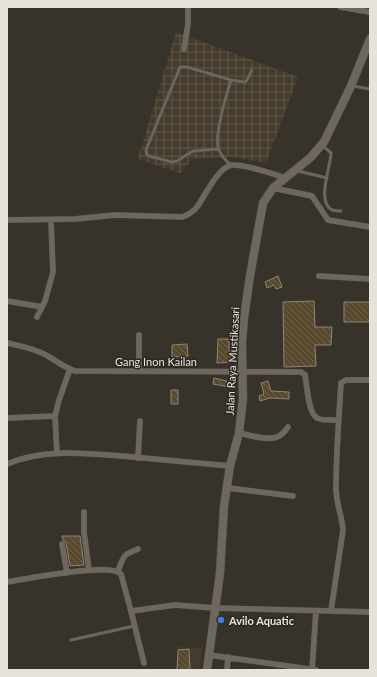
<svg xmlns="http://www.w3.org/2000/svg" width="377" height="677" viewBox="0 0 377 677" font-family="Lato,sans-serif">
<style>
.built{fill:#443b2c}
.industrial{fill:url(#industrial-grid)}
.building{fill:url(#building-back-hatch);stroke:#8c857b}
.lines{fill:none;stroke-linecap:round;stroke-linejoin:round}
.service-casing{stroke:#534e47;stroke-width:3.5}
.minor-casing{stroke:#534e47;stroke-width:6}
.secondary-casing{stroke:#534e47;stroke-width:9}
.service{stroke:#6d675d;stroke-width:2.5}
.minor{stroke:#6d675d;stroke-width:5.5}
.secondary{stroke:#6d675d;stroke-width:8}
.shop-dot{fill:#3f7fe0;stroke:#2e2920;stroke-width:1.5}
.labels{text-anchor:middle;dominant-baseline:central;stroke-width:3;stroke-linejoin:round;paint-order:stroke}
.street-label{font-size:11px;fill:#e6e3dd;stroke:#2e2920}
.poi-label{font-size:11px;font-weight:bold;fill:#e6e3dd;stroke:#2e2920;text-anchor:start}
</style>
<defs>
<pattern id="industrial-grid" width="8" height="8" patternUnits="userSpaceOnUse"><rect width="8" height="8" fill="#443b2c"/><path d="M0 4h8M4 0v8" fill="none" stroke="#5f574a"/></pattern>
<pattern id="building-back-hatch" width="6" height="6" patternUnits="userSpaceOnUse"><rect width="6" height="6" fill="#59492c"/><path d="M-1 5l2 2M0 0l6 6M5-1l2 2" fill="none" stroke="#71634a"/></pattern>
</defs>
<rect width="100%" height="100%" fill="#38332a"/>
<path class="built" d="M177 647 202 648 199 670H177Z"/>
<path class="industrial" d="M176 32 298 77 266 163 232 157 193 159 180 173 138 159Z"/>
<path class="building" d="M278 276 282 287 276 289 274 285 267 288 265 282Z
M314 301 315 327H332L331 345H315L316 366 284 367 283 302Z
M344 302H370V322H344Z
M218 339H229V356H232V362L217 363Z
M187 344 188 356 172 357V345Z
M214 378 231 382 230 387 213 384Z
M268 381 271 391 289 392V399L270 398 260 401 259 396 264 394 261 383Z
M171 390H178V404H171Z
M62 536H80L84 565 70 566 66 543 63 540Z
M189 649 190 670H177L178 650Z"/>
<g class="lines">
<g class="service-casing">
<path id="service" d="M353 86 370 89
M322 145 331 153C331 166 316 202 332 210 335 211 339 211 341 211
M218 149 193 151 177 161 172 162 149 156 147 155 146 150 180 67H187L231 80
M231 165C225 160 220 155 218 147 215 131 226 96 231 80L245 82 247 80 252 70
M298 171 327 178
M71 640 134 626"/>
</g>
<g class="minor-casing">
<path id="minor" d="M340 7 370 12
M184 49 188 24V7
M273 188 312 196 328 220 370 227
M7 220 75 219 115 215 182 217C188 215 193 212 197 207 205 196 218 167 232 165 246 164 272 174 286 178
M319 276 370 279
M7 301 42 307
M37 317 45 301 53 272 51 220
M139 335V371
M7 343C20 346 32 348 44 354 54 359 63 367 75 371L301 372 305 375C307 385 308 413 317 418 322 421 333 420 339 420
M7 418 55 416
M239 433C249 435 270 442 279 436 283 434 286 430 288 427
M57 453 55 416 59 400 70 369
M138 458 140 421
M7 464C46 447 91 454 133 457 165 460 198 463 230 466
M228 488 293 496
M84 512V532L89 570
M62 544 67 573
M118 571C124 556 122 555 138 549
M7 582C25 579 110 562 121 574L131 611 175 605 215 608 370 612
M131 611 144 663
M331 611 343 530C342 516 336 503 336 488 336 453 339 418 341 383L346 380H370
M209 655 316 670
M227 670 228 657
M312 670 316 611"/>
</g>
<g class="secondary-casing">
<path id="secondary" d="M207 670 220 573 224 506 230 466 239 433 243 399 242 342 244 318 250 276 263 203 273 188 310 158 324 142 351 86 370 39"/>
</g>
<use href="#service" class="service"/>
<use href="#minor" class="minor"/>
<use href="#secondary" class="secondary"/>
</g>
<circle class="shop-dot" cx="221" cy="620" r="4"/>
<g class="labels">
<g class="street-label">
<text x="156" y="361">Gang Inon Kailan</text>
<text transform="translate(232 361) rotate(-87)">Jalan Raya Mustikasari</text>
</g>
<g class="poi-label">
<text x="229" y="620">Avilo Aquatic</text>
</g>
</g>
<rect width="377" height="677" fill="none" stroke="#e6e3dd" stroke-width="16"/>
</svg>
